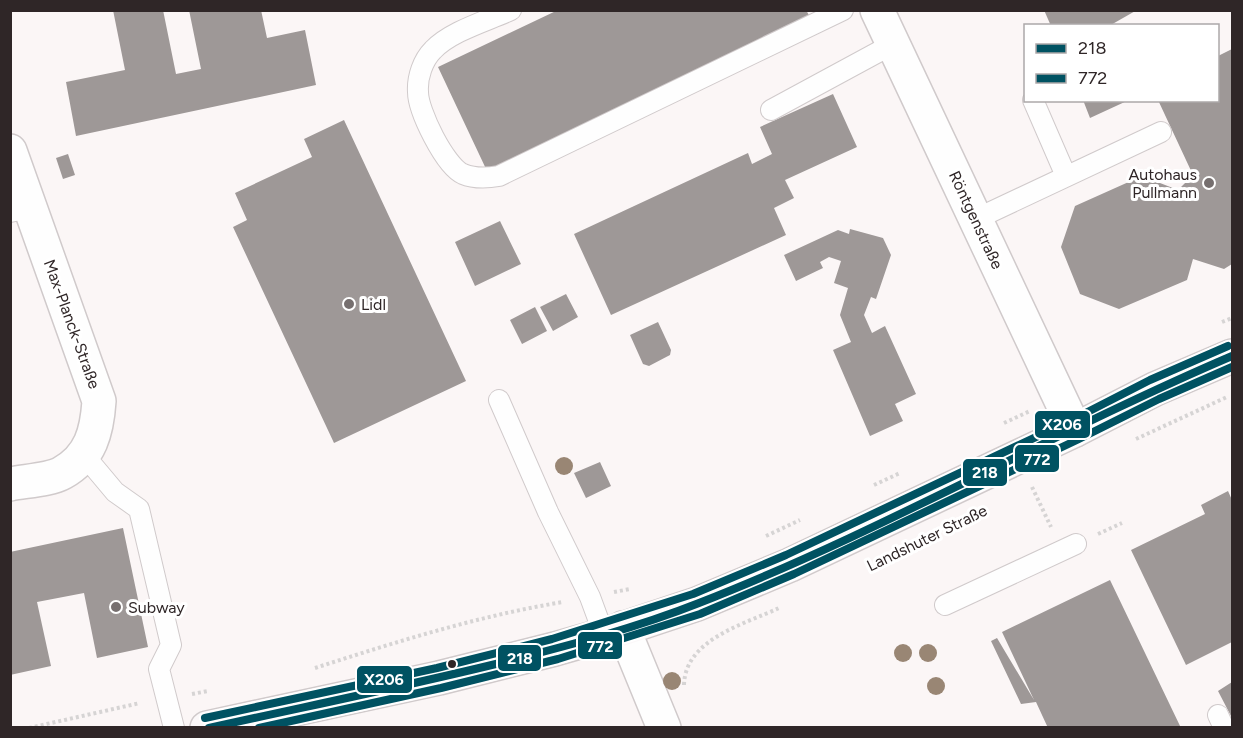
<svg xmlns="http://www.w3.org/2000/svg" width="1243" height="738" viewBox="0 0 1243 738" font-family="Figtree,sans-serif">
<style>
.building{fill:#9e9897}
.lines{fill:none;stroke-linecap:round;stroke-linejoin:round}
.service-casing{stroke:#d0cacb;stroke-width:22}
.minor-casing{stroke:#d0cacb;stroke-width:36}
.secondary-casing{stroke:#d0cacb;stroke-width:36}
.path{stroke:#d6d4d4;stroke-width:4;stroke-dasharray:3 3;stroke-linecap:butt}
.service{stroke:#fefefe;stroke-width:20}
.minor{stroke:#fefefe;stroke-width:33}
.secondary{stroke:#fbf8f9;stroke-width:33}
.bus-1-casing{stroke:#fff;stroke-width:12}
.bus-2-casing{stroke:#fff;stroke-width:12}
.bus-3-casing{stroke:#fff;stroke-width:12}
.bus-1{stroke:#005262;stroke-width:8}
.bus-2{stroke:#005262;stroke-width:8}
.bus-3{stroke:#005262;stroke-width:8}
.tree{fill:#998674}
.poi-dot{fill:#766f6f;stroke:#fff;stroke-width:2}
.bus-dot{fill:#2f2627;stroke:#fff;stroke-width:2}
.labels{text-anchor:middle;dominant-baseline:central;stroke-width:6;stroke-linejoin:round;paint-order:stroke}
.poi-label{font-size:16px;fill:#2f2627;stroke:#fff;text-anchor:start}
.street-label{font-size:16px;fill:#2f2627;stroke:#fff}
.line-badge{stroke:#fff;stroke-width:2}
.badge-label{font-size:16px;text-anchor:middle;font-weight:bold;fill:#fff}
</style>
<rect width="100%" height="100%" fill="#fbf6f6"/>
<path class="building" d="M113 10H163L176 74 201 69 189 10H261L267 38 305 30 316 85 76 136 66 82 125 70Z
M558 10H806L810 17 487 171 438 67Z
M1044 10H1137L1109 26H1051Z
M1232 49V264L1224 269 1193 259 1187 280 1119 309 1080 294 1061 247 1075 206 1142 176 1178 190 1193 175 1158 100H1218V56Z
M833 94 857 147 785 180 794 198 774 208 786 235 611 315 574 234 748 153 752 164 772 154 760 127Z
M1083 100H1129L1090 118Z
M344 120 466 381 334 443 233 227 247 220 235 193 312 157 304 139Z
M68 154 75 175 63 179 56 158Z
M500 221 521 264 475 286 455 242Z
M850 229 883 238 891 255 876 299 871 297 864 315 872 333 885 326 916 394 895 404 903 421 870 436 833 350 851 342 840 315 848 288 834 283 841 261 829 257 820 262 823 268 796 281 784 255 838 230 849 234Z
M566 294 578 317 553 331 540 307Z
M535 307 547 331 522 344 510 320Z
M658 322 671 350 670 355 649 366 643 364 630 335Z
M600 462 611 486 586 498 574 473Z
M1228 491 1232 500V642L1186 665 1131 550 1205 514 1201 505Z
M123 528 148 647 97 658 84 593 37 602 51 666 10 675V552Z
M1110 580 1181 728H1048L1036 702 1021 704 991 641 997 638 1034 700 1002 632Z
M1232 682V718L1218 691Z"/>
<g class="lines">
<g class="service-casing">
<path id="service" d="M511 10C487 21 451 31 433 50 423 60 417 77 418 92 418 111 445 166 463 174 475 179 488 178 499 176L843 10
M1033 100 1066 176
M771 110 893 44
M10 212 31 208
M976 219 1161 132
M499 400 548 512 590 597 604 635
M84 455 115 492 139 509 171 645 159 669 174 728
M945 605 1076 544
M1218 715 1224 728"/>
</g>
<g class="minor-casing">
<path id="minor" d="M877 10 1075 430
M10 151 99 401C97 431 91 457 62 473 50 480 24 481 10 484
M623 628 664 728"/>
</g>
<g class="secondary-casing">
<path id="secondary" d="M207 728 439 678 555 649 604 635 697 604 790 565 1075 430 1155 389 1232 356"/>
</g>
<path class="path" d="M1222 322 1232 318
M1004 423 1030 411
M1136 439 1227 397
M874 485 900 473
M1032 487 1051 527
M1098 534 1122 523
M766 536 800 520
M614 592 630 589
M315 668C396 642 478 616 563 602
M684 685C685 639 745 624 779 608
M192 694 208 691
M29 728 140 703"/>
<use href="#service" class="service"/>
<use href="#minor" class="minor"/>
<use href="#secondary" class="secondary"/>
<g class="bus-1-casing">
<path id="bus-1" d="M209 728C308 706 407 686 504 662 570 645 636 628 699 603 881 532 1052 433 1232 356"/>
</g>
<g class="bus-2-casing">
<path id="bus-2" d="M259 728 441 688 558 659 700 614 794 574 1079 439 1159 399 1232 367"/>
</g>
<g class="bus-3-casing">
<path id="bus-3" d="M205 718 437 668 552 639 693 594 786 555 1070 421 1150 380 1228 346"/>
</g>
<use href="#bus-1" class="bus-1"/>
<use href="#bus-2" class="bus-2"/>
<use href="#bus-3" class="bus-3"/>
</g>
<g class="tree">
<circle cx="564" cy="466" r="9"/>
<circle cx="903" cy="653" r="9"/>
<circle cx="928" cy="653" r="9"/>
<circle cx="672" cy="681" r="9"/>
<circle cx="936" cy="686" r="9"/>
</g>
<g class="poi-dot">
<circle cx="1209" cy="183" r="6"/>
<circle cx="349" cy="304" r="6"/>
<circle cx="116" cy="607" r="6"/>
</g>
<circle class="bus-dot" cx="452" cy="664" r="5"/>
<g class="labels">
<g class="poi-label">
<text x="1197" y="174" text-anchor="end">Autohaus<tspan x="1197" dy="18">Pullmann</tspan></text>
<text x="361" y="304">Lidl</text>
<text x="128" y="607">Subway</text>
</g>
<g class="street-label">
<text transform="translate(976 220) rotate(65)">Röntgenstraße</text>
<text transform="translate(72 324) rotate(70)">Max-Planck-Straße</text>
<text transform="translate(927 538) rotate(-26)">Landshuter Straße</text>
</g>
</g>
<g class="line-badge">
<rect x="1034" y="410" width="57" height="29" rx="6" fill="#005262"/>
<rect x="1014" y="444" width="46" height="29" rx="6" fill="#005262"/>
<rect x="962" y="458" width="46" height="29" rx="6" fill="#005262"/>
<rect x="577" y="631" width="46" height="29" rx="6" fill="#005262"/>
<rect x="497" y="644" width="45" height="28" rx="6" fill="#005262"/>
<rect x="356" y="665" width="57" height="29" rx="6" fill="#005262"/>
</g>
<g class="badge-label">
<text x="1062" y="430">X206</text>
<text x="1037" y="465">772</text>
<text x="985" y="478">218</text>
<text x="600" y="652">772</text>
<text x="520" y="664">218</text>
<text x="384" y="685">X206</text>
</g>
<rect width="1243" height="738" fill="none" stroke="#2f2627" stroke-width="24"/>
<rect x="1024" y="24" width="195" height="78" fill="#ffffff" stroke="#aca8a9" stroke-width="1.5"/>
<rect x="1036" y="44" width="30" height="9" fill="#005262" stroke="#aca8a9" stroke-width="1.5"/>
<text x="1078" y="54" font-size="18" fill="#2f2627">218</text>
<rect x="1036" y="74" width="30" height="9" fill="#005262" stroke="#aca8a9" stroke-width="1.5"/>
<text x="1078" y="84" font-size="18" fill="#2f2627">772</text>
</svg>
